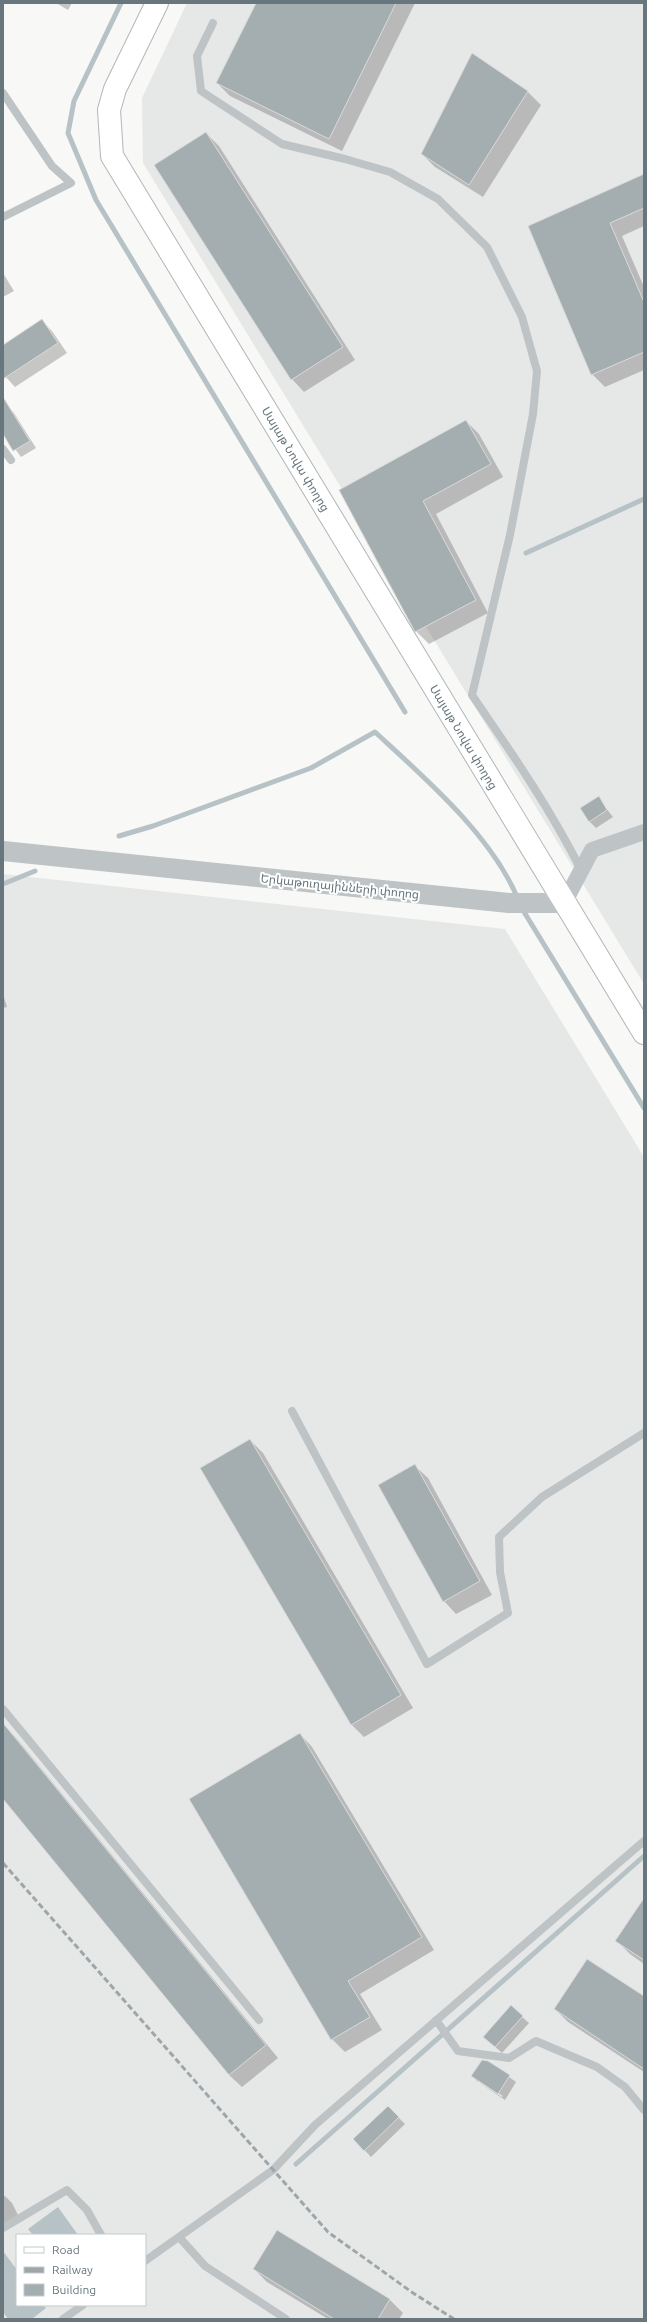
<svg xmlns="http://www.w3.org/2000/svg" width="647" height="2322" viewBox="0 0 647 2322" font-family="Ubuntu,'Noto Sans Armenian',sans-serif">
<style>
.built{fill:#e6e8e7;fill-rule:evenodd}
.water{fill:#b6c2c5}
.shadow{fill:#0003}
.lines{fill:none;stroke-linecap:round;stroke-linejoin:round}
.stream{stroke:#b6c2c5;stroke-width:5}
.building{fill:#a4adb0;stroke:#dadad9}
.secondary-casing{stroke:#b1b7ba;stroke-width:24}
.service{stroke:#bec3c5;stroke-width:8}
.minor{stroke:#bec3c5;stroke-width:16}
.tertiary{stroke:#bec3c5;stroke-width:20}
.secondary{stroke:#fff;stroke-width:22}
.rail{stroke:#9fa6a9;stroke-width:3;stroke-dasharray:6 3;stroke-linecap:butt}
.labels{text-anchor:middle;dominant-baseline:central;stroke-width:4;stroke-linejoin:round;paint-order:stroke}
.street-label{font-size:12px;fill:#67777d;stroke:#fff}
</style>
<rect width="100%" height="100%" fill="#f8f8f6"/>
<path class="built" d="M187 3H644V984L143 163 142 98Z
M3 874 505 929 644 1157V2319H3ZM17 2235H145V2305H17Z"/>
<path class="water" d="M58 2207 78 2235H33L28 2229Z
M3 2251 17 2270V2305H43L46 2308 32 2319H8L3 2312Z"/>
<path class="shadow" d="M56 3H72L68 10Z
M257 3H415L342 151 230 96 217 83Z
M472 55 528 92 541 105 483 197 435 167 422 154Z
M206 133 219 146 355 360 304 392 292 379Z
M644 176V226L622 236 644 287V370L605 387 592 374 529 226Z
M3 273 14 291 3 297Z
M42 321 52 331 67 353 15 387 3 374V346Z
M8 407 14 413 36 448 21 457 3 432V410Z
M466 421 479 434 503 477 436 514 488 613 429 644 416 631 340 490Z
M598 798 613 817 596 828 589 821Z
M3 994 7 1007 3 1008Z
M250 1440 263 1453 413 1708 364 1737 351 1724Z
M415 1466 428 1478 492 1595 456 1614 444 1601Z
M4 1726 17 1739 278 2058 242 2087 229 2075 3 1797Z
M300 1734 312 1747 434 1950 360 1994 382 2030 345 2052 332 2039Z
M644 1900V1964L630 1954 617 1941Z
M644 1997V2072L568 2022 555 2009Z
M522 2017 529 2023 502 2053 491 2043Z
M488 2062 516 2082 505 2100 478 2082 502 2097 503 2096 478 2080V2082L472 2076Z
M388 2107 405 2124 371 2157 354 2139Z
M5 2196 12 2203 21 2221 3 2231V2197Z
M277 2231 390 2300 403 2313 399 2319H328L267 2282 254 2269Z"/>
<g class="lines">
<path class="stream" d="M121 3 74 101 68 133 96 200 405 712
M526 553 644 499
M119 836 153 826 311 768 375 732C425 778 492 836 518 899
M3 884 35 871
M521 907 644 1108
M296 2164 644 1856"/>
</g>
<path class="building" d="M256 3H396L329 139 216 83Z
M472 53 528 91 469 185 421 154Z
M206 132 343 347 291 380 154 165Z
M644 174V208L610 223 644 302V352L591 375 528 226Z
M42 319 58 343 3 379V345Z
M3 397 30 441 13 451 3 434Z
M466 420 491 464 423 501 476 600 415 632 339 490Z
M599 796 607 810 589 822 580 808Z
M250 1439 401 1695 351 1725 200 1468Z
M415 1464 480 1581 443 1602 378 1485Z
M3 1723 266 2045 229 2075 3 1799Z
M300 1733 422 1937 348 1981 370 2017 331 2040 189 1799Z
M644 1898V1960L615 1941Z
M587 1959 644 1996V2069L554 2009Z
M511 2005 523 2016 495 2047 483 2037Z
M482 2060 488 2061 510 2075 498 2094 471 2076Z
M388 2106 399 2117 364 2151 353 2139Z
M277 2230 390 2299 378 2319H334L253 2269Z"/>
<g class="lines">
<g class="secondary-casing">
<path id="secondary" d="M157 3 115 89 109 110 112 156 644 1033"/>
</g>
<path class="service" d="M213 23 197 56 201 91 282 144 345 159 390 172 438 199 487 247 522 317 537 371 533 414 510 535 472 695C511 752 550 808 581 870
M3 93 52 166 71 183 3 217
M3 449 11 460
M292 1411 427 1664 508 1613 500 1572 499 1537 542 1497 644 1433
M3 1709 259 2020
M436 2020 458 2051 509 2058 536 2041 597 2067 625 2087 644 2110
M3 2228 67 2190 87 2210 101 2235
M179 2237 205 2266 286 2319
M145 2261 273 2170 315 2125 644 1841
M63 2319 83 2305"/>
<path class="minor" d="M564 903 592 850 644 832"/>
<path class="tertiary" d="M3 851 509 903H564"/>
<use href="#secondary" class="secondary"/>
<path class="rail" d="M3 1863 328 2232 413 2293 454 2319"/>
</g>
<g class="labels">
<g class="street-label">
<text transform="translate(296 459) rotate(59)">Սայաթ Նովա փողոց</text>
<text transform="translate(464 737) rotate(59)">Սայաթ Նովա փողոց</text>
<text transform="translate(340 886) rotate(6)">Երկաթուղայինների փողոց</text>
</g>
</g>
<rect width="647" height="2322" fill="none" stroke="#67777d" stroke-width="8"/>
<rect x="16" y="2234" width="130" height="72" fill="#ffffff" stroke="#c2c9cb"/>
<rect x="24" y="2247" width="20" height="6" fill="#ffffff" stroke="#c2c9cb"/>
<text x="52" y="2254" font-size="12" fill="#67777d">Road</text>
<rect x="24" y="2267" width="20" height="6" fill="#9fa6a9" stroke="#c2c9cb"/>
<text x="52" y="2274" font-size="12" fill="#67777d">Railway</text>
<rect x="24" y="2284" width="20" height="12" fill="#a4adb0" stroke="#c2c9cb"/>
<text x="52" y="2294" font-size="12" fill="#67777d">Building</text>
</svg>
